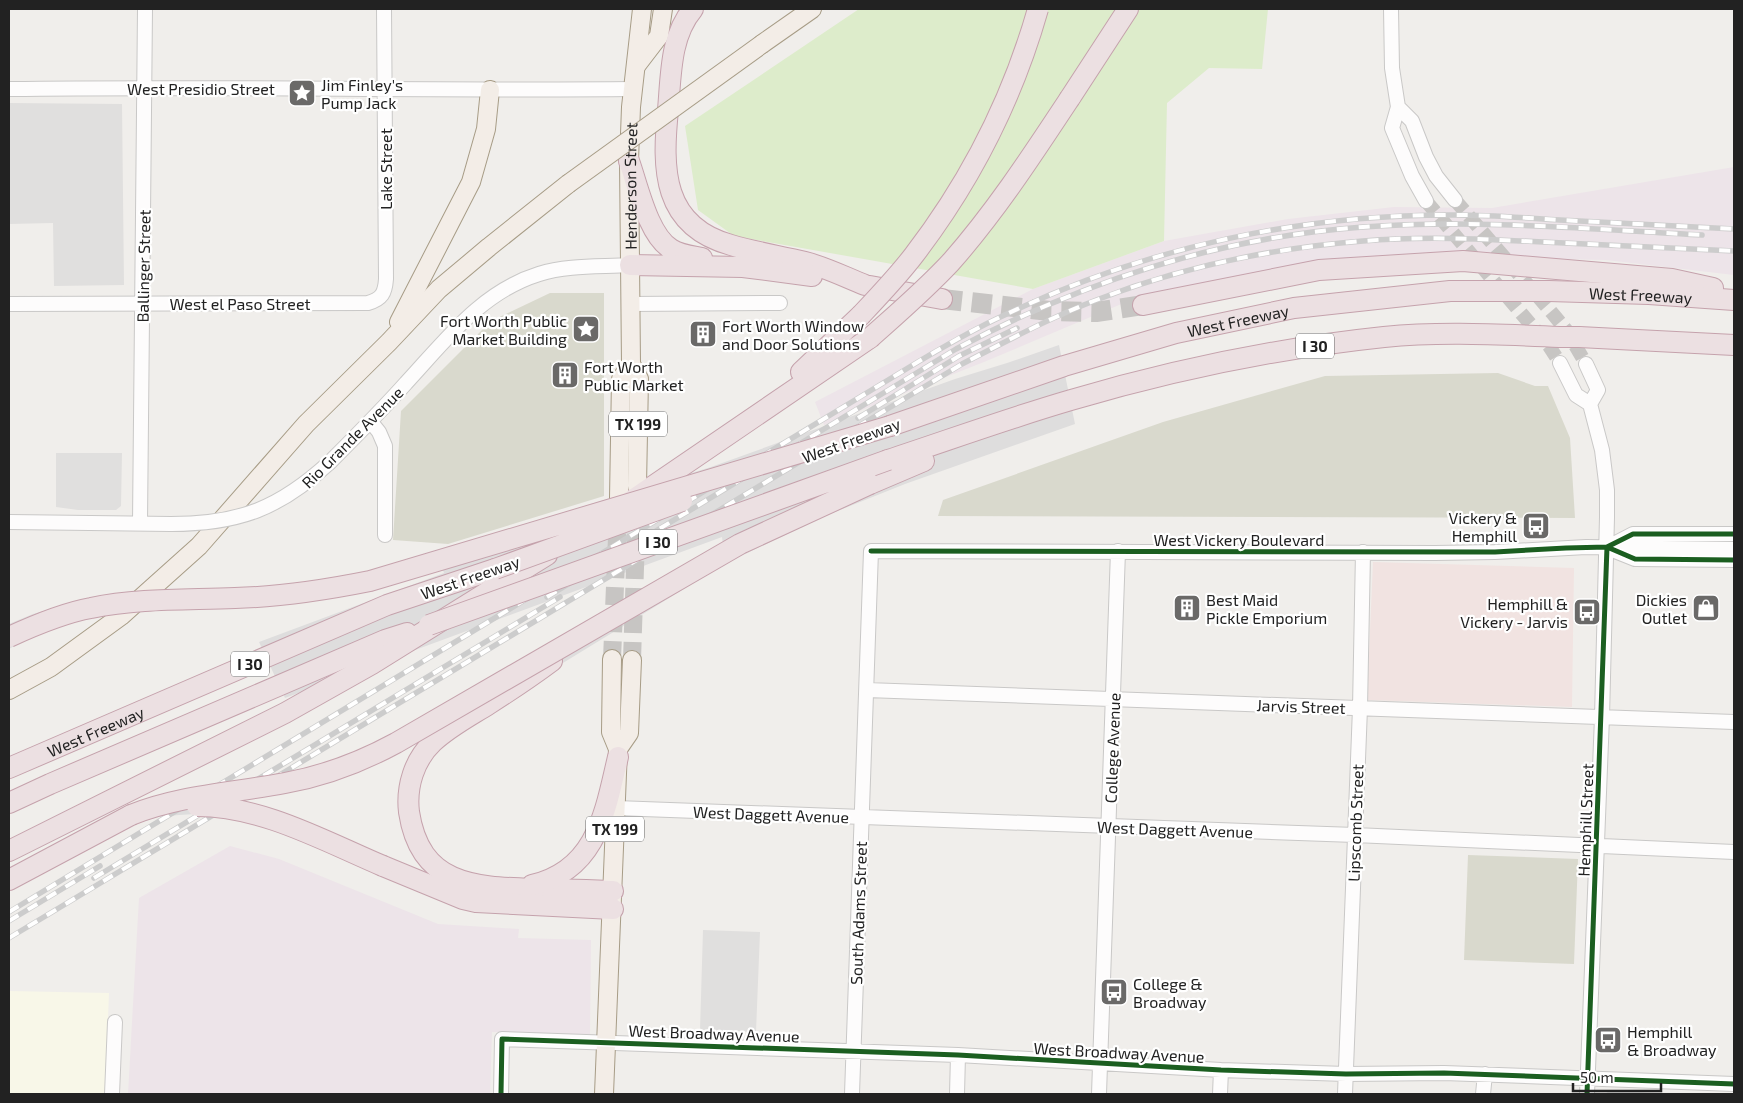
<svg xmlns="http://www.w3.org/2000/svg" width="1743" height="1103" viewBox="0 0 1743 1103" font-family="'Exo 2',sans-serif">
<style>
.residential{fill:#dfdedc}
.commercial{fill:#f1e3e1}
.industrial{fill:#ede4e9}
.education{fill:#f8f7e8}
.construction{fill:#d9d9cd}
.grass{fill:#ddeccb}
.parking{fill:#e0dfde}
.pier{fill:#dedddd}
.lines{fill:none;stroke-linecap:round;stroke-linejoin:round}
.minor-tunnel{stroke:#c7c5c3;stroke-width:14;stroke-dasharray:14 7;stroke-linecap:butt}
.major-tunnel{stroke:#c7c5c3;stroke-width:18;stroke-dasharray:18 9;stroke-linecap:butt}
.highway-tunnel{stroke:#c7c5c3;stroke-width:20;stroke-dasharray:20 10;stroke-linecap:butt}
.minor-casing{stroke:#c9c8c7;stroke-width:16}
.major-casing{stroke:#a79c86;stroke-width:20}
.highway-casing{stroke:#c5a2ac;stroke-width:22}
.minor{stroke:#fdfcfc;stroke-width:14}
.major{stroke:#f3ede7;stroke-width:18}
.highway{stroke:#ece0e2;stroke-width:20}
.rail-casing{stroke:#ccc;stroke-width:5.5}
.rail{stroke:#fff;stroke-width:4;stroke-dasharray:11;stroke-linecap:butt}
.minor-bridge-casing{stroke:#c9c8c7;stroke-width:16;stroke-linecap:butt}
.major-bridge-casing{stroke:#a79c86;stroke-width:20;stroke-linecap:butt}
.highway-bridge-casing{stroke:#c5a2ac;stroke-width:22;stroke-linecap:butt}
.minor-bridge{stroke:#fdfcfc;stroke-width:14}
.major-bridge{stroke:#f3ede7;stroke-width:18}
.highway-bridge{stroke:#ece0e2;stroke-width:20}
.cycleway-casing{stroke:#fff;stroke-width:8}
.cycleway{stroke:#1b5e20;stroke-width:5}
.labels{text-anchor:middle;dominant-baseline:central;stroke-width:4.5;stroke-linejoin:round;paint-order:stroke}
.shield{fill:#fff;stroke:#646464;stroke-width:1}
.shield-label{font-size:15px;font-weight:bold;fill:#222}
.poi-label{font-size:16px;fill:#222;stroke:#fff;text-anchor:start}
.street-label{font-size:16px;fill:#222;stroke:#fff}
</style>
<rect width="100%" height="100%" fill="#f0eeeb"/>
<path class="residential" d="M1609 1091H1613L1694 1094H1605Z"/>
<path class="commercial" d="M1373 562 1574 568 1572 707 1367 700Z"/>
<path class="industrial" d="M1734 167V275L1606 260 1442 257 1138 297 984 362 824 425 815 402 1033 289 1164 241 1288 219 1394 207 1492 208Z
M230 846 279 859 438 924 519 929 518 938 591 940 590 1035 492 1032 490 1094H128L139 898Z"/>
<path class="education" d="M9 991 109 993 105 1094H9Z"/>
<path class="construction" d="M550 293H604V496L448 544 393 540 401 411 491 321Z
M1498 373 1535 386H1548L1570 438 1575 518 938 516 943 500 1163 422 1325 376Z
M1468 855 1578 859 1574 964 1464 960Z"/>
<path class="grass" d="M859 9H1268L1262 69 1209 68 1167 103 1164 241 1033 289 734 236 698 210 685 126Z"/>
<path class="parking" d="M9 103 122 104 124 285 54 286 53 223 9 224Z
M56 453H122L121 506 116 510H78L56 507Z
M703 930 760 932 756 1032 700 1030Z"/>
<path class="pier" d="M1059 345 1075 424 905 484 825 516 728 562 558 666 443 742 429 758 402 809 438 729 235 799 252 820 196 814 179 815 158 817 138 823 102 841 96 833 287 776 361 752 723 545 722 537 285 698 259 642 444 573 442 567 96 613 32 636 9 649V624L33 614 80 601 269 590 351 578 711 467 955 379 1007 363Z"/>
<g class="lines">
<path class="minor-tunnel" d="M1455 200 1553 314 1567 331 1586 364
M1426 201 1549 346 1560 363"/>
<path class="major-tunnel" d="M612 659 618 513
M632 660 637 506"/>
<path class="highway-tunnel" d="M942 299 1050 311 1096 312 1143 305"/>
<g class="minor-casing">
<path id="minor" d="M1391 9 1392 68 1398 107 1392 128 1412 176 1426 201
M9 89C217 86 425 91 633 89
M1398 107 1412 121 1426 157 1436 176 1455 200
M9 304 368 303C382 299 385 293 386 279L384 9
M630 304 780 303
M1560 363 1576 395 1590 404 1602 450 1607 490V517L1602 717 1587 1094
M1586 364 1598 390 1590 404
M371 422 379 432 385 446V535
M330 462C356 436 382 410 406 383 446 340 481 292 539 274 568 265 600 267 630 265
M9 522 171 524
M140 523 145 9
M1610 546 1633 534H1734
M1615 551 1635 559 1734 560
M867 690 1734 722
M616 808 1355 835 1734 852
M112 1094 115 1022
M501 1094 502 1039 958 1055 1221 1070 1346 1074 1444 1073 1734 1084
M852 1094 871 551 1435 553 1495 552 1586 547 1734 549
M957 1094 958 1055
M1099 1094 1118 551
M1220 1094 1221 1070
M1345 1094 1360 708 1363 552
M1483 1094 1485 1074"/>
</g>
<g class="major-casing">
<g id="major">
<path d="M762 44 812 9"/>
<path d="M636 66 659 36 663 9"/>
<path d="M399 322 471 182 486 129 490 90"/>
<path id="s1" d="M637 486 639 379 631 364 629 161 631 107 642 9"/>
<path d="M619 498 621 379 631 364"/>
<path d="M9 690 51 667 121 616 151 589 199 546 306 424 389 342 439 289 489 247 568 184"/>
<path d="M618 749 629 733 632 660"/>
<path d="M604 1094 618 749 611 732 612 659"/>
</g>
</g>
<g class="highway-casing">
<g id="highway">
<path d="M693 9C670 36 671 76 668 110 662 169 662 226 731 245 755 252 780 256 805 262 825 267 845 277 865 285"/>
<path d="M1070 98 1128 9"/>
<path d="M629 161C638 186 648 235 671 249 680 255 692 256 702 258"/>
<path d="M630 265 743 267 812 276"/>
<path d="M870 286 942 299"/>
<path d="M1143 305 1319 270 1463 261 1672 279 1713 288"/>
<path d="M1579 337 1734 345"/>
<path d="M801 372 861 315"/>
<path id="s2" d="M890 426 1064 366 1176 333 1294 308 1450 291H1549L1649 294 1734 300"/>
<path d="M888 460C949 440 1009 418 1071 400 1173 370 1279 348 1384 337 1444 331 1505 335 1565 337"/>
<path d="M870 484 924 461"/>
<path d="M631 501 870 338"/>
<path d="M552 661C532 676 511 690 489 704 470 716 449 727 433 742 414 760 406 787 409 812 420 885 473 887 533 889 560 889 586 890 613 891"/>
<path id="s3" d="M9 768 387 605 495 569"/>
<path d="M9 803 50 784 385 640 407 633"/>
<path d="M9 851 285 713 372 664 547 555"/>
<path d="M383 866 463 899 476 902 613 909"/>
<path d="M9 880 131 815"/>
<path d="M532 885C597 870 605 812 618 757"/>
</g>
</g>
<use href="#minor" class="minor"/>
<use href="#major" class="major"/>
<use href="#highway" class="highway"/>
<g class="rail-casing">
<path id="rail" d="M858 418 959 356 1017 328
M547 597 956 349C1081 282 1221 237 1363 227 1475 219 1589 229 1702 235
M94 878 560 597
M9 912 898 374C934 352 971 330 1009 313 1149 247 1301 214 1456 215 1491 215 1526 218 1560 220 1618 223 1676 226 1734 229
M9 921 100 866
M9 938 962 364C1007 341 1051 317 1099 299 1182 267 1274 248 1363 241 1423 236 1483 239 1543 242 1607 245 1670 248 1734 251"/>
</g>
<use href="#rail" class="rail"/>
<g class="minor-bridge-casing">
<path id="minor-bridge" d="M171 524C240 524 280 508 330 462"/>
</g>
<g class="major-bridge-casing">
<path id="major-bridge" d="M568 184 762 44"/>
</g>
<g class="highway-bridge-casing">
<path id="highway-bridge" d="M861 315C879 296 898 276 914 255 970 182 1013 97 1038 9
M1565 337H1579
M870 338C898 313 926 289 951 262 996 211 1033 154 1070 98
M495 569 682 501
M429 625 888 460
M9 637C35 625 63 613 91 608 138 598 187 600 235 598 281 597 325 590 370 581L890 426
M197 806C262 806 324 841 383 866
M131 815C181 795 233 793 285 783 324 776 361 762 396 743L740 544 870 484"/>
</g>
<use href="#minor-bridge" class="minor-bridge"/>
<use href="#major-bridge" class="major-bridge"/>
<use href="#highway-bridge" class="highway-bridge"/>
<g class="cycleway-casing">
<path id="cycleway" d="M1607 547 1633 534H1734
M871 551 1495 552 1566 548 1607 547 1635 559 1734 560
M501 1094 502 1039 958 1055 1221 1070 1346 1074 1444 1073 1734 1084
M1587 1094 1607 547"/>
</g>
<use href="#cycleway" class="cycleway"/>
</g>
<defs>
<g id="sight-square" transform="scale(1.4375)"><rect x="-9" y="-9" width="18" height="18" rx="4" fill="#6a6968" stroke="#fff"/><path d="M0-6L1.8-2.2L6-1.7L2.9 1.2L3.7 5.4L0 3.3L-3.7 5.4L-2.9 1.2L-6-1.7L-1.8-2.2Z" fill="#fff"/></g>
<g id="building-square" transform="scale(1.4375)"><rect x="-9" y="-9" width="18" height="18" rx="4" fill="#6a6968" stroke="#fff"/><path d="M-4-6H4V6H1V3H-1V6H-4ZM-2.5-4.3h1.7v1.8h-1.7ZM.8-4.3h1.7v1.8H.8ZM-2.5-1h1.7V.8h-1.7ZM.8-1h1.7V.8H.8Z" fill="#fff"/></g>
<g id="bus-square" transform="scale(1.4375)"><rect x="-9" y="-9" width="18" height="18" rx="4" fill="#6a6968" stroke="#fff"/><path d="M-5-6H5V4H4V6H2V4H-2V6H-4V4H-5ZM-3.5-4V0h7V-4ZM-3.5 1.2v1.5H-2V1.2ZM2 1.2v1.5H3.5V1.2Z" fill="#fff"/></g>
<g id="shop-square" transform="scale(1.4375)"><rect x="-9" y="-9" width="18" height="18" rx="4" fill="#6a6968" stroke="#fff"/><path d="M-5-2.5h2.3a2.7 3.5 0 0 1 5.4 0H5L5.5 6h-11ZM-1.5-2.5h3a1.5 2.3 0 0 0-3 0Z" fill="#fff"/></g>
</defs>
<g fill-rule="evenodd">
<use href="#sight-square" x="302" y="93"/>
<use href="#sight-square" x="586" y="329"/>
<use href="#building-square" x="703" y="334"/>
<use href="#building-square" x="565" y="375"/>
<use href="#bus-square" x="1536" y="526"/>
<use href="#building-square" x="1187" y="608"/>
<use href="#shop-square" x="1706" y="608"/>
<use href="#bus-square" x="1587" y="612"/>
<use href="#bus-square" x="1114" y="992"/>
<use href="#bus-square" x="1608" y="1040"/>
</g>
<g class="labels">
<g class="shield">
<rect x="1296" y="333.5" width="38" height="25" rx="4"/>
<rect x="609" y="411.5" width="58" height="25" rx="4"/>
<rect x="639" y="529.5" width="38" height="25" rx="4"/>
<rect x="231" y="651.5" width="38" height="25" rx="4"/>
<rect x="586" y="816.5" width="58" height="25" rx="4"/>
</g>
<g class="shield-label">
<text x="1315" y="346">I 30</text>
<text x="638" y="424">TX 199</text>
<text x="658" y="542">I 30</text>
<text x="250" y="664">I 30</text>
<text x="615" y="829">TX 199</text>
</g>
<g class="poi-label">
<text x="321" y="84">Jim Finley's<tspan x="321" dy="18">Pump Jack</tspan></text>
<text x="567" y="320" text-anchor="end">Fort Worth Public<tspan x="567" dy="18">Market Building</tspan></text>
<text x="722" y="325">Fort Worth Window<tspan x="722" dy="18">and Door Solutions</tspan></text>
<text x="584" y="366">Fort Worth<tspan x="584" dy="18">Public Market</tspan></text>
<text x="1517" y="517" text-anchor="end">Vickery &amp;<tspan x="1517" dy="18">Hemphill</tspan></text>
<text x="1206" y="599">Best Maid<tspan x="1206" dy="18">Pickle Emporium</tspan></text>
<text x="1687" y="599" text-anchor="end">Dickies<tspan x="1687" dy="18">Outlet</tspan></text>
<text x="1568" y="603" text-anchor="end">Hemphill &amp;<tspan x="1568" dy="18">Vickery - Jarvis</tspan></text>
<text x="1133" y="983">College &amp;<tspan x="1133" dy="18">Broadway</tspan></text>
<text x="1627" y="1031">Hemphill<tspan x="1627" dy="18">&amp; Broadway</tspan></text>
</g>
<g class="street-label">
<text x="201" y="88">West Presidio Street</text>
<text transform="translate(385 169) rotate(-90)">Lake Street</text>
<text stroke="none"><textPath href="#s1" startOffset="302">Henderson Street</textPath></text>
<text transform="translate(143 266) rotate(-89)">Ballinger Street</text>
<text stroke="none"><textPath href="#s2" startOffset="769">West Freeway</textPath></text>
<text x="240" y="303">West el Paso Street</text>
<text stroke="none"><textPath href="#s2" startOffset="364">West Freeway</textPath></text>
<text transform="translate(352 437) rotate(-45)">Rio Grande Avenue</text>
<text transform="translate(851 440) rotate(-20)">West Freeway</text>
<text x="1239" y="539">West Vickery Boulevard</text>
<text transform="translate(470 577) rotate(-19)">West Freeway</text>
<text transform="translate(1301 706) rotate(2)">Jarvis Street</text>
<text stroke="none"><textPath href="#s3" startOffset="94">West Freeway</textPath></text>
<text transform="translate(1112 748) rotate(-88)">College Avenue</text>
<text transform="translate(771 814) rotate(2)">West Daggett Avenue</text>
<text transform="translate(1585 820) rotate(-88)">Hemphill Street</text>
<text transform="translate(1355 823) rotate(-88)">Lipscomb Street</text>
<text transform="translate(1175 829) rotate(2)">West Daggett Avenue</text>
<text transform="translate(858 913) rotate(-88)">South Adams Street</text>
<text transform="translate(714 1033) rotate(2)">West Broadway Avenue</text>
<text transform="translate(1119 1052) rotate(3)">West Broadway Avenue</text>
</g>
</g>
<rect width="1743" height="1103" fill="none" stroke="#222222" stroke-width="20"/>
<path d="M1573 1083v8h88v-8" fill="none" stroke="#222222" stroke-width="2.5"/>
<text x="1580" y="1083" font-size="15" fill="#222222" stroke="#ffffff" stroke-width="4" paint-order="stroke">50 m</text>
</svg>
